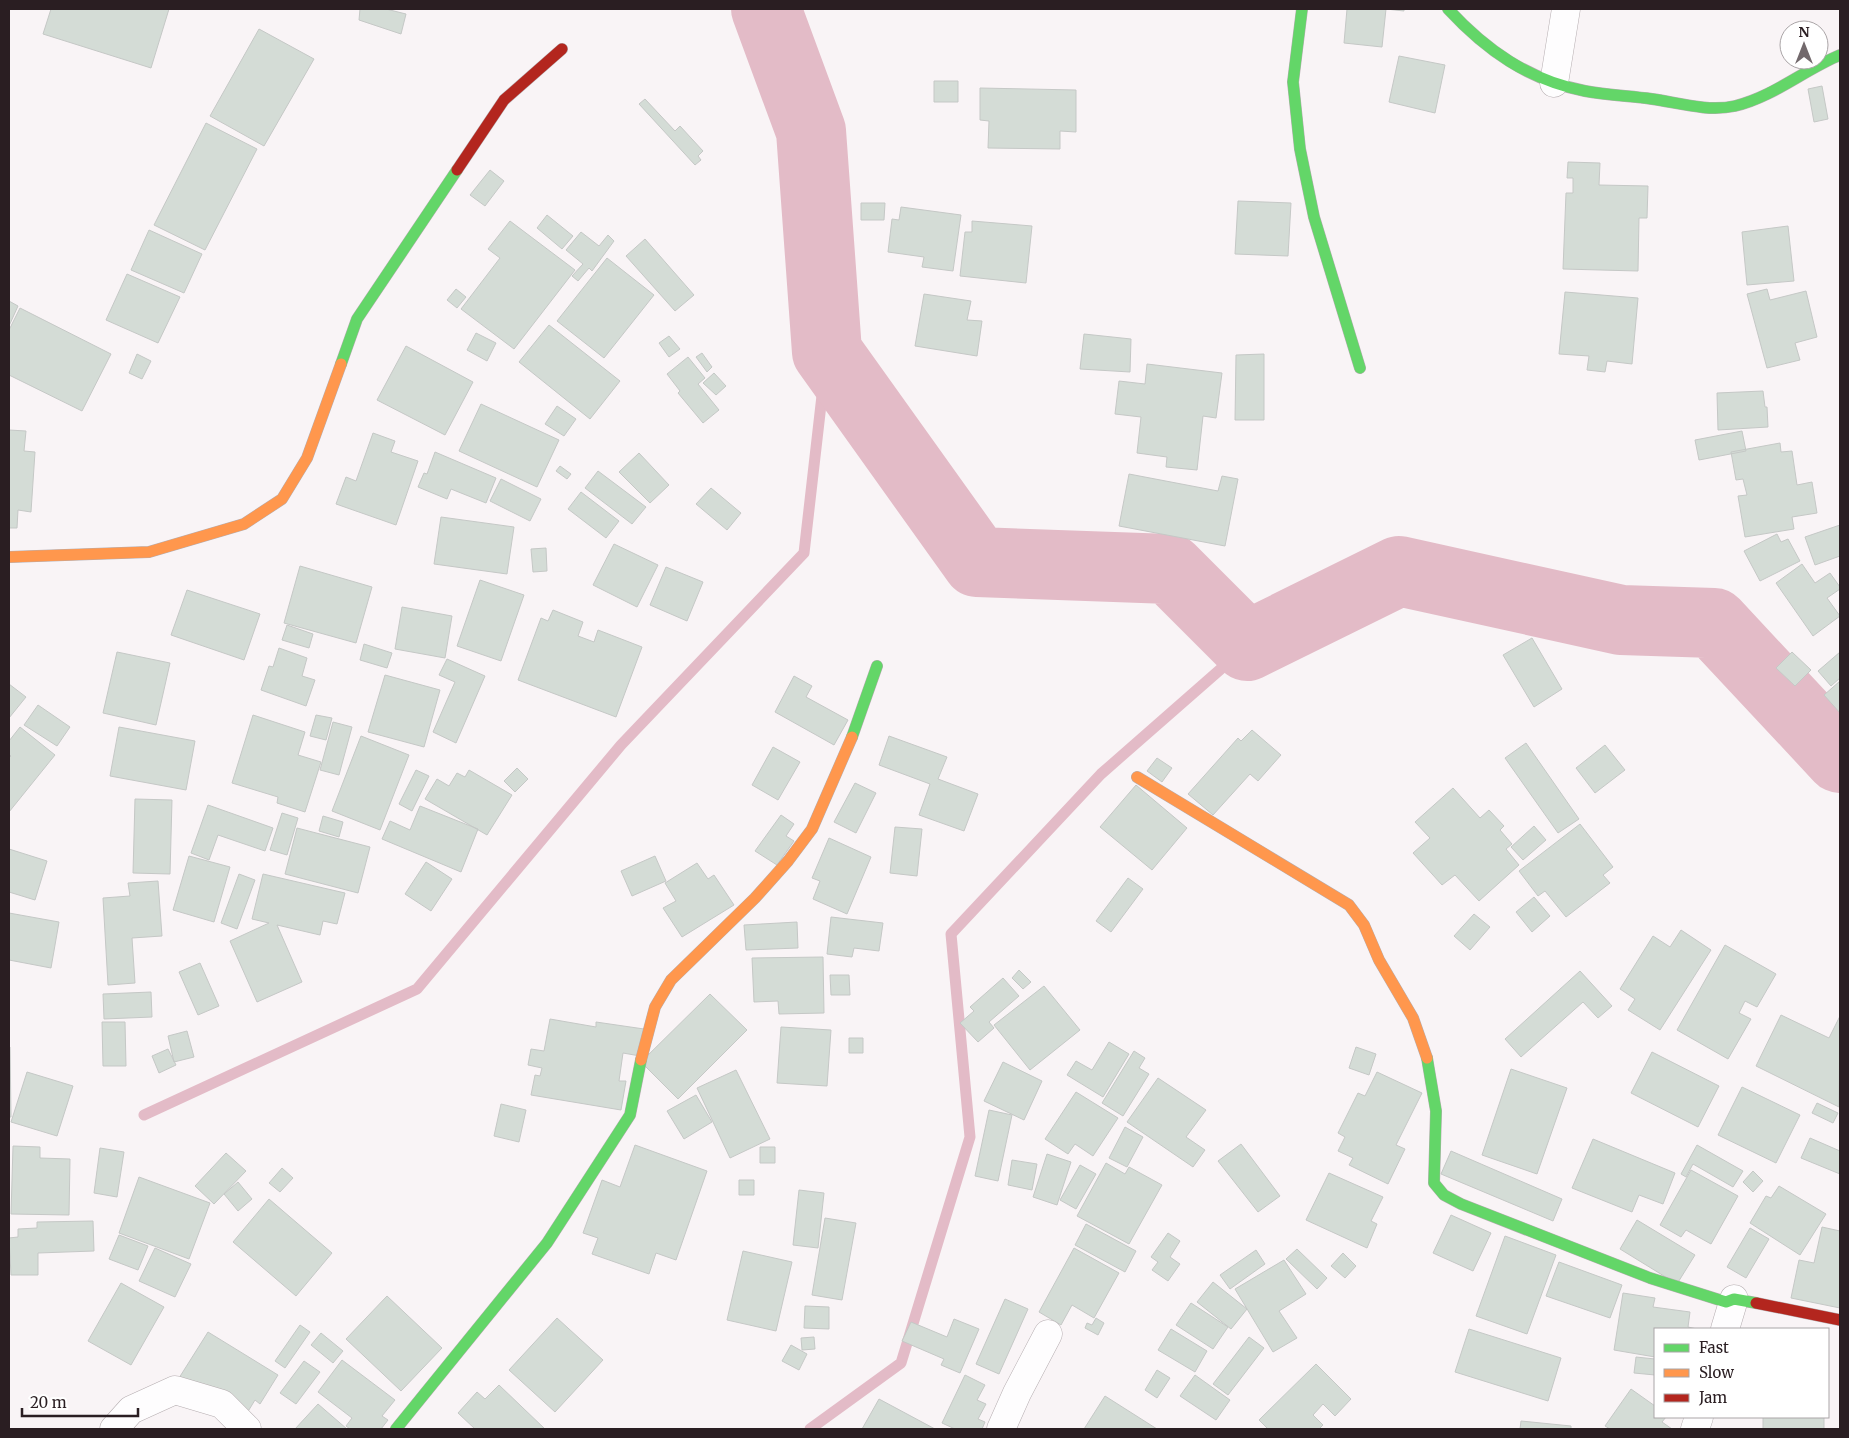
<svg xmlns="http://www.w3.org/2000/svg" width="1849" height="1438" viewBox="0 0 1849 1438" font-family="Merriweather,serif">
<style>
.lines{fill:none;stroke-linecap:round;stroke-linejoin:round}
.stream{stroke:#e3bbc7;stroke-width:11}
.river{stroke:#e3bbc7;stroke-width:70}
.building{fill:#d4dcd6;stroke:#c5c8c6}
.street-casing{stroke:#b5adb0;stroke-width:29}
.fast-casing{stroke:#b5adb0;stroke-width:12}
.slow-casing{stroke:#b5adb0;stroke-width:12}
.jam-casing{stroke:#b5adb0;stroke-width:12}
.street{stroke:#fefdfe;stroke-width:28}
.fast{stroke:#63d668;stroke-width:11}
.slow{stroke:#ff974d;stroke-width:11}
.jam{stroke:#b3261e;stroke-width:11}
</style>
<rect width="100%" height="100%" fill="#f9f4f6"/>
<g class="lines">
<path class="stream" d="M144 1115 417 989 621 745 804 553 827 352
M810 1429 901 1363 970 1137 951 934 1101 774 1247 646"/>
<path class="river" d="M766 9 811 131 827 352 977 562 1170 569 1247 646 1399 571 1621 620 1714 623 1840 758"/>
</g>
<path class="building" d="M51 9H169L151 68 43 34Z
M360 9H386L406 14 401 34 359 20Z
M1347 9H1404V11L1386 9 1382 47 1344 43Z
M259 29 314 59 264 146 210 116Z
M1399 56 1445 65 1435 113 1389 102Z
M934 81H958V102H934Z
M1822 86 1828 119 1814 122 1808 89Z
M980 88 1076 90V132L1060 131V149L988 148 989 121 980 120Z
M645 99 675 131 680 126 703 151 698 156 701 160 695 165 639 104Z
M206 123 257 149 205 250 154 225Z
M1568 162 1600 163 1599 185 1648 186 1647 218H1639L1638 271 1563 269 1566 193H1573V178H1567Z
M490 170 504 181 485 206 470 195Z
M1238 201 1291 203 1288 256 1235 254Z
M861 203H885L884 220H861Z
M901 207 961 215 953 271 922 267 924 257 888 252 892 219 899 220Z
M547 215 573 236 562 249 537 228Z
M510 221 575 270 514 349 461 309 500 258 488 249Z
M972 221 1032 226 1026 283 960 276 965 232H972Z
M1788 226 1794 281 1747 285 1742 232Z
M149 230 202 254 184 293 131 270Z
M581 232 599 246 608 235 614 241 592 271 589 268 578 281 572 276 583 264 566 250Z
M645 239 694 295 675 311 626 256Z
M607 258 654 295 604 358 557 321Z
M127 274 180 297 158 343 106 320Z
M456 289 466 297 457 308 447 300Z
M1767 289 1770 300 1806 291 1817 337 1795 343 1800 360 1767 368 1747 294Z
M1565 292 1638 298 1632 364 1607 361 1605 372 1587 370 1589 356 1559 354Z
M924 294 971 301 967 320 982 321 977 356 915 346Z
M9 301 18 306 9 326Z
M20 308 111 354 82 411 9 375V330Z
M549 325 620 381 590 419 519 362Z
M476 333 496 343 487 361 467 350Z
M1084 334 1131 339 1130 372 1080 369Z
M669 336 680 349 669 357 659 343Z
M406 346 473 382 445 435 377 400Z
M702 353 712 367 707 372 696 357Z
M137 354 151 361 142 379 129 373Z
M1264 354V420H1235L1236 355Z
M688 357 705 378 698 384 719 410 703 423 678 393 680 391 667 374Z
M1147 364 1222 373 1216 418 1203 416 1197 470 1166 467 1167 457 1137 453 1141 417 1115 414 1119 381 1145 384Z
M714 373 726 386 716 395 703 383Z
M1763 391 1765 407H1767L1768 427 1718 430 1717 393Z
M481 404 559 440 537 487 459 451Z
M557 406 576 419 564 436 545 424Z
M9 430 26 431 24 451 35 452 31 512 18 510 17 528H9Z
M1742 431 1746 451 1699 460 1695 440Z
M373 433 395 441 391 452 418 461 396 525 336 504 346 477 356 481Z
M1780 443 1781 452 1792 451 1797 485 1812 482 1817 513 1792 517 1794 529 1745 537 1738 496 1747 495 1743 479 1736 480 1731 452Z
M435 452 496 478 486 503 451 489 447 499 418 487 424 473 427 474Z
M639 453 669 485 650 503 619 472Z
M560 466 571 474 567 479 556 471Z
M598 471 646 507 632 524 585 488Z
M1129 474 1218 491 1222 476 1238 479 1225 546 1119 526Z
M501 479 541 499 530 521 490 501Z
M711 488 741 513 727 530 696 504Z
M581 492 619 521 606 538 568 509Z
M441 517 514 527 507 574 434 564Z
M1840 525V556L1815 565 1805 537Z
M1777 534 1781 542 1788 539 1800 561 1760 581 1744 551Z
M614 544 658 565 637 607 593 585Z
M546 548 547 571 533 572 531 549Z
M1802 564 1815 583 1830 573 1840 587V589L1827 598 1840 616 1813 636 1776 583Z
M300 566 372 587 356 643 284 623Z
M666 567 703 582 687 621 650 605Z
M480 580 524 595 501 661 457 646Z
M187 590 260 614 244 660 171 635Z
M402 607 452 616 445 658 395 649Z
M553 610 583 622 578 636 594 642 598 630 642 647 616 717 518 680 541 618 548 621Z
M287 625 313 634 309 648 282 640Z
M1532 638 1562 689 1534 707 1503 655Z
M364 644 392 653 387 668 360 660Z
M279 648 307 658 302 676 315 680 306 706 261 690 269 666 273 667Z
M117 652 170 663 156 725 103 713Z
M1792 652 1811 670 1795 686 1776 668Z
M1840 652V678L1831 686 1818 671Z
M447 659 485 676 456 743 433 732 455 682 439 675Z
M385 675 440 690 424 747 368 732Z
M794 676 812 686 806 697 848 720 834 745 775 712Z
M1840 681V713L1824 695Z
M9 684 26 697 9 718Z
M38 705 70 727 57 746 24 725Z
M253 715 305 732 298 755 321 762 305 812 277 803 278 797 232 783Z
M316 715 332 718 326 740 310 736Z
M333 722 352 727 339 775 320 770Z
M20 727 55 755 9 812V758L11 756 9 754V741Z
M119 727 195 741 186 790 110 776Z
M1252 730 1281 755 1258 781 1250 774 1213 815 1188 794 1238 738 1241 741Z
M361 736 409 755 380 830 332 811Z
M889 736 947 757 938 779 978 794 964 831 919 815 930 784 879 765Z
M1526 743 1579 819 1558 833 1505 758Z
M1605 745 1625 770 1595 793 1576 768Z
M773 747 800 762 778 800 752 785Z
M1157 758 1172 768 1162 782 1147 771Z
M517 768 528 779 515 792 504 781Z
M416 770 429 776 412 811 399 804Z
M469 770 512 795 487 835 425 799 437 779 449 786 457 773 465 777Z
M855 783 876 793 856 833 834 822Z
M1136 785 1187 828 1152 870 1100 827Z
M1453 788 1480 818 1489 810 1504 826 1500 830 1512 844 1506 849 1519 865 1479 901 1455 875 1442 885 1413 853 1430 838 1415 822Z
M135 799 172 800 170 874 133 873Z
M208 805 273 828 265 851 218 835 209 860 191 853Z
M420 806 478 829 461 872 382 839 390 821 410 830Z
M282 813 298 818 287 855 270 850Z
M781 815 794 824 786 836 794 841 777 865 755 851Z
M323 816 343 822 339 837 319 831Z
M1580 824 1613 867 1603 875 1610 883 1566 917 1545 891 1538 896 1519 871Z
M1534 826 1546 840 1523 860 1511 847Z
M895 827 922 829 917 876 890 873Z
M297 828 370 847 358 893 285 874Z
M829 838 871 857 847 914 813 899 820 881 812 878Z
M9 849 47 861 35 900 9 892Z
M189 856 230 867 214 922 173 910Z
M655 856 666 881 632 896 621 871Z
M426 862 452 879 431 911 405 894Z
M697 863 708 879 714 875 734 905 682 937 663 908 676 901 665 883Z
M239 874 255 880 237 929 221 923Z
M263 874 345 893 337 924 323 921 320 935 277 925 302 982 257 1002 230 941 269 923 252 919Z
M1128 878 1143 889 1111 932 1096 921Z
M158 881 162 936 132 938 135 983 108 985 103 898 130 896 128 883Z
M1534 897 1550 916 1532 932 1516 912Z
M9 913 59 922 51 968 9 960Z
M1474 914 1490 927 1470 950 1454 936Z
M831 917 883 923 879 951 854 948 852 957 827 954Z
M797 922 798 948 746 950 744 925Z
M1681 930 1711 950 1660 1030 1628 1010 1635 999 1620 989 1653 936 1670 947Z
M1725 945 1776 974 1757 1007 1745 1001 1739 1013 1751 1019 1728 1059 1677 1030Z
M823 957 824 1013 779 1014 778 1001 754 1002 752 958Z
M200 963 219 1006 198 1015 179 972Z
M1019 970 1031 982 1023 989 1012 978Z
M1580 971 1612 1006 1598 1018 1583 1002 1521 1057 1505 1039Z
M830 975H849L850 995H831Z
M1003 978 1019 996 989 1022 994 1028 978 1042 960 1023 974 1011 970 1007Z
M1044 986 1080 1030 1030 1070 994 1025Z
M151 992 152 1017 104 1019 103 994Z
M710 994 747 1030 678 1099 641 1062Z
M1781 1015 1829 1038 1840 1016 1839 1107 1756 1066Z
M550 1019 596 1027V1022L644 1029 640 1056 623 1053 619 1081H626L621 1110 531 1095 535 1075 540 1076 542 1068 528 1065 531 1049 544 1051Z
M102 1022H125L126 1066H103Z
M781 1027 831 1030 827 1086 777 1083Z
M187 1031 194 1057 174 1062 168 1036Z
M849 1038H863V1053H849Z
M1109 1042 1129 1054 1103 1097 1067 1075 1076 1061 1092 1070Z
M9 1047H10L11 1117H9Z
M1356 1047 1376 1054 1369 1075 1349 1068Z
M168 1049 176 1065 159 1073 152 1056Z
M1134 1051 1145 1058 1139 1068 1149 1074 1123 1116 1102 1103Z
M1652 1052 1719 1086 1698 1127 1631 1093Z
M1003 1062 1042 1081 1024 1120 984 1101Z
M1511 1069 1567 1088 1537 1174 1482 1155Z
M736 1070 770 1139 730 1158 697 1088Z
M27 1072 73 1086 57 1136 11 1122Z
M1377 1072 1422 1093 1396 1145 1405 1149 1388 1184 1349 1165 1353 1158 1338 1151 1345 1137 1338 1133 1358 1093 1365 1096Z
M1158 1078 1206 1110 1186 1137 1205 1150 1193 1167 1127 1122Z
M1742 1087 1800 1115 1776 1163 1718 1135Z
M1076 1092 1118 1118 1093 1156 1075 1144 1068 1154 1045 1139Z
M696 1095 712 1122 684 1139 667 1111Z
M1817 1103 1838 1113 1833 1123 1812 1113Z
M501 1104 526 1110 519 1142 494 1136Z
M989 1110 1012 1115 998 1181 975 1176Z
M1125 1127 1143 1137 1127 1167 1109 1158Z
M1810 1138 1840 1151V1174L1801 1158Z
M1593 1139 1675 1173 1663 1204 1639 1195 1632 1212 1572 1188Z
M1241 1144 1280 1196 1258 1212 1218 1161Z
M635 1145 707 1171 676 1260 656 1253 649 1274 592 1254 598 1238 583 1233 602 1180 620 1187Z
M1697 1145 1743 1171 1733 1187 1693 1164 1686 1177 1681 1174Z
M13 1146 40 1147V1158L70 1159 69 1215 11 1214Z
M760 1147H775V1163H760Z
M100 1148 124 1152 117 1197 94 1193Z
M1451 1151 1562 1199 1553 1221 1441 1174Z
M226 1153 246 1171 214 1204 195 1186Z
M1047 1154 1071 1162 1057 1205 1033 1197Z
M1012 1160 1037 1164 1032 1190 1008 1185Z
M1106 1163 1125 1174 1129 1167 1162 1185 1129 1244 1077 1216Z
M1080 1165 1096 1174 1076 1209 1060 1200Z
M282 1168 293 1178 280 1192 269 1183Z
M1691 1170 1738 1196 1711 1244 1686 1230 1681 1237 1660 1225Z
M1753 1171 1763 1181 1753 1192 1743 1182Z
M1329 1173 1383 1197 1371 1221 1377 1224 1367 1248 1306 1220Z
M139 1177 210 1203 189 1259 119 1233Z
M739 1180H754V1195H739Z
M238 1182 252 1199 238 1211 224 1194Z
M1779 1186 1826 1214 1800 1255 1750 1223 1766 1196 1771 1198Z
M799 1190 824 1193 818 1248 793 1245Z
M269 1199 332 1253 296 1296 233 1242Z
M1451 1215 1491 1233 1473 1271 1433 1253Z
M825 1218 856 1223 842 1300 812 1295Z
M1637 1220 1695 1255 1677 1284 1620 1249Z
M93 1221 94 1251 38 1253V1275H11L9 1238 18 1237V1229L37 1228V1222Z
M1086 1224 1136 1251 1125 1272 1075 1245Z
M1822 1227 1840 1231V1308L1791 1298 1799 1260 1814 1263Z
M1750 1228 1769 1239 1746 1278 1727 1267Z
M1168 1233 1180 1241 1170 1257 1180 1264 1168 1281 1152 1270 1158 1262 1151 1257Z
M119 1235 148 1246 138 1270 109 1259Z
M1505 1236 1556 1255 1527 1334 1476 1316Z
M155 1248 191 1264 175 1297 139 1281Z
M1074 1248 1119 1273 1094 1318 1072 1305 1061 1325 1039 1312Z
M1297 1249 1327 1278 1317 1289 1286 1259Z
M1256 1250 1265 1264 1230 1289 1220 1275Z
M743 1251 792 1262 776 1331 727 1320Z
M1343 1253 1356 1266 1345 1278 1331 1266Z
M1284 1260 1306 1294 1279 1311 1297 1338 1273 1352 1235 1289Z
M1559 1262 1622 1285 1610 1318 1546 1296Z
M1213 1282 1247 1309 1231 1329 1197 1302Z
M121 1283 164 1307 131 1365 88 1341Z
M1623 1293 1655 1298 1653 1307 1690 1312 1688 1327 1697 1329H1655V1357L1614 1350Z
M387 1296 442 1348 401 1391 346 1339Z
M1005 1299 1028 1309 999 1374 976 1364Z
M1191 1303 1228 1327 1213 1349 1176 1325Z
M805 1306 829 1307V1329L804 1328Z
M557 1318 603 1360 555 1412 509 1370Z
M1096 1318 1104 1323 1098 1335 1085 1328 1087 1323 1092 1325Z
M954 1319 979 1329 960 1373 941 1365 944 1359 902 1341 911 1322 947 1337Z
M300 1325 310 1332 285 1368 275 1361Z
M1171 1329 1207 1351 1195 1372 1158 1350Z
M1469 1329 1561 1358 1548 1401 1455 1372Z
M208 1332 278 1375 260 1404 255 1400 244 1418 179 1378Z
M321 1333 343 1351 333 1363 311 1345Z
M814 1337 815 1349 802 1350 801 1338Z
M1249 1337 1264 1348 1228 1395 1213 1384Z
M791 1345 807 1354 799 1370 782 1361Z
M1636 1357 1655 1359V1375L1634 1373Z
M342 1360 395 1400 382 1416 388 1420 381 1429H350L346 1426 352 1418 318 1392Z
M304 1361 320 1372 296 1404 280 1393Z
M1316 1364 1351 1399 1335 1416 1323 1404 1313 1415 1323 1425 1319 1429H1268L1259 1420Z
M1157 1370 1170 1378 1157 1398 1145 1390Z
M965 1375 985 1385 977 1400 986 1404 978 1419 985 1422 982 1429H955L942 1423Z
M1195 1375 1230 1400 1216 1420 1180 1396Z
M499 1385 545 1429H475L458 1413 477 1392 485 1399Z
M1631 1389 1655 1406V1417H1666L1662 1422 1672 1429H1610L1605 1426Z
M1105 1396 1157 1429H1084Z
M879 1399 935 1429H862Z
M318 1404 347 1429H295Z
M1763 1417H1824V1429H1763Z
M1521 1421 1571 1426V1429H1520Z"/>
<g class="lines">
<g class="street-casing">
<path id="street" d="M1554 83 1566 9
M1725 1329 1734 1299
M114 1429 131 1410 175 1390 222 1404 247 1429
M1001 1429 1017 1393 1048 1334
M1695 1429 1699 1417"/>
</g>
<g class="fast-casing">
<path id="fast" d="M1302 9 1293 82 1300 149 1314 217 1360 368
M1448 9C1486 50 1528 80 1585 91 1607 95 1630 96 1652 99 1679 103 1708 112 1735 106 1773 97 1804 70 1840 55
M341 364 357 319 457 170
M852 737 877 666
M1427 1058 1436 1111 1434 1183 1444 1195 1461 1204 1650 1278 1726 1302 1734 1299 1756 1303
M396 1429 547 1243 630 1115 641 1060"/>
</g>
<g class="slow-casing">
<path id="slow" d="M9 557 149 552 244 524 282 499 307 458 341 364
M1137 777 1349 905 1364 925 1379 960 1413 1018 1427 1058
M641 1060 655 1007 671 980 755 898 788 861 812 829 852 737"/>
</g>
<g class="jam-casing">
<path id="jam" d="M457 170 504 100 562 49
M1756 1303 1840 1320"/>
</g>
<use href="#street" class="street"/>
<use href="#fast" class="fast"/>
<use href="#slow" class="slow"/>
<use href="#jam" class="jam"/>
</g>
<rect width="1849" height="1438" fill="none" stroke="#2a1e22" stroke-width="20"/>
<rect x="1654" y="1328" width="175" height="90" fill="#ffffff" stroke="#aaa5a7"/>
<rect x="1664" y="1344" width="25" height="8" fill="#63d668" stroke="#aaa5a7"/>
<text x="1699" y="1353" font-size="15" fill="#2a1e22">Fast</text>
<rect x="1664" y="1369" width="25" height="8" fill="#ff974d" stroke="#aaa5a7"/>
<text x="1699" y="1378" font-size="15" fill="#2a1e22">Slow</text>
<rect x="1664" y="1394" width="25" height="8" fill="#b3261e" stroke="#aaa5a7"/>
<text x="1699" y="1403" font-size="15" fill="#2a1e22">Jam</text>
<g transform="translate(1804 45)"><circle r="24" fill="#ffffff" stroke="#aaa5a7"/>
<path d="M0-4L9 19L0 12L-9 19Z" fill="#72696c"/>
<text y="-8" font-size="14" font-weight="bold" text-anchor="middle" fill="#2a1e22">N</text>
</g>
<path d="M22 1408v8h116v-8" fill="none" stroke="#2a1e22" stroke-width="2.5"/>
<text x="30" y="1408" font-size="15" fill="#2a1e22" stroke="#ffffff" stroke-width="4" paint-order="stroke">20 m</text>
</svg>
